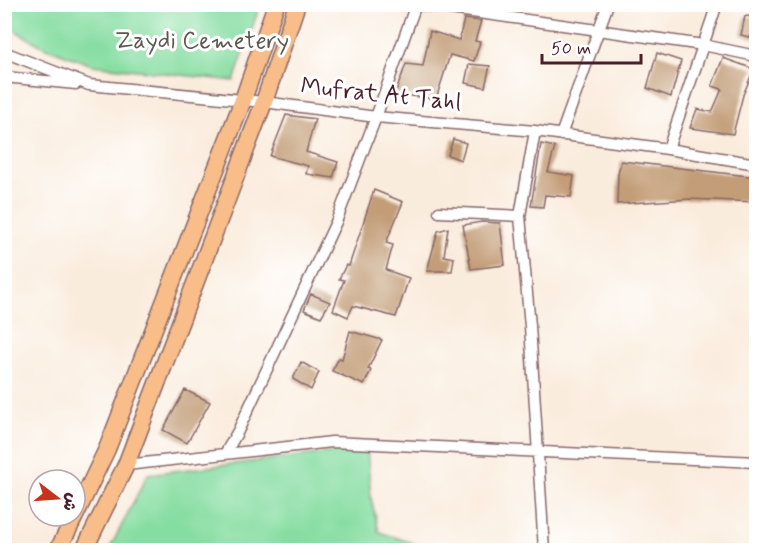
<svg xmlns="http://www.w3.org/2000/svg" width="761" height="555" viewBox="0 0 761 555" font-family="Mynerve,'Playpen Sans Arabic',sans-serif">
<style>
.green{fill:#86dda1;stroke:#687e66;stroke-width:1.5}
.building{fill:#c29d77}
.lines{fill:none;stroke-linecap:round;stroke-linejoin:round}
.minor-casing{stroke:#886769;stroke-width:13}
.primary-casing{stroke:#886769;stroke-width:19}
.minor{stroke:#fff;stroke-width:10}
.primary{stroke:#f8bd89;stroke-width:16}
.labels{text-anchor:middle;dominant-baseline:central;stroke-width:6;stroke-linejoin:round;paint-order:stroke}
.park-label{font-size:24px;fill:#5c584e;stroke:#fff}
.street-label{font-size:24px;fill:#4a1f2b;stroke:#fff}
</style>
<rect width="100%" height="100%" fill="#fff"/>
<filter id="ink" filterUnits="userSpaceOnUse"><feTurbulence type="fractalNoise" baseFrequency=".0167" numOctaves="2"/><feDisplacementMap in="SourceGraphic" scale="12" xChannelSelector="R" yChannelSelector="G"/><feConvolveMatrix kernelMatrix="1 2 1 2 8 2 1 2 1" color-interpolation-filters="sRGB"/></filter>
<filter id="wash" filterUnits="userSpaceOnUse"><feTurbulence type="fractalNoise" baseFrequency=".008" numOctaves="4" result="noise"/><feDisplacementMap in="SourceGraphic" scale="24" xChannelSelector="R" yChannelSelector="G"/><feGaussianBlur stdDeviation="1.35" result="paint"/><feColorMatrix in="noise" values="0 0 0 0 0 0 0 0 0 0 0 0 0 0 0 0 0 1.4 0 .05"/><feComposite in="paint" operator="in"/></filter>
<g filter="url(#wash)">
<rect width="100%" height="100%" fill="#faecdd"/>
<path class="green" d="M5 4H260V5L234 81 92 65 44 47 5 25Z
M367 448 371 498 379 532 434 550H109L148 474Z"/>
<g id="blocks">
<path class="building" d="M745 16 756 17V39L741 35Z
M464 19 481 21 475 41 480 42 474 61 450 55 436 99 395 94 406 64 423 66 430 31 459 40Z
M657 53 681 61 671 97 647 88Z
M723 58 754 69 743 95 733 134 690 128 697 109 712 112 722 89 712 86Z
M469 64 490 66 485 87 465 83Z
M286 115 315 119 306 152 338 162 333 178 306 174 308 166 270 156Z
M453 139 466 143 461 160 448 155Z
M541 144 555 147 548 172 574 176 571 197 545 195 543 207 531 206Z
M621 161 756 177V202L690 199 617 204 618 174Z
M374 190 403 202 386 243 393 245 386 270 409 278 396 317 353 306 348 317 333 310 344 280 339 279 346 265 349 266Z
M482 222 500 223 505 265 471 269 463 225Z
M448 228 444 256 454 258 452 271H427L438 231Z
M311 294 330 302 321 317 304 310Z
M350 331 382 340 368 369 371 370 364 385 332 371 339 358 342 359Z
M301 362 319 372 311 390 293 379Z
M185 390 210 402 187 443 163 430Z"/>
</g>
</g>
<g filter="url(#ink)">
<use href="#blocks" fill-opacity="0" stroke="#886769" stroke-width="1.5"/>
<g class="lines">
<g class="minor-casing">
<path id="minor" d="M415 4 703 45 756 56
M4 52 89 85 264 102 376 117 535 131 668 149 756 164
M4 77 76 84
M535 131 520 216 530 326 544 550
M561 135 608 4
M668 149 717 4
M439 212 520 216
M225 454 238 431 336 222 376 117 416 4
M126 465 332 442 756 462"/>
</g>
<g class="primary-casing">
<path id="primary" d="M75 516 107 449 243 100 276 4
M58 550 75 516
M84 550 126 465 264 102 297 4"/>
</g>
<use href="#minor" class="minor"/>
<use href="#primary" class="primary"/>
</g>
</g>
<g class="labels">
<g class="park-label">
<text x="202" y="41">Zaydi Cemetery</text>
</g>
<g class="street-label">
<text transform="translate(381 95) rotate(6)">Mufrat At Tahl</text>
</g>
</g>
<rect width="761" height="555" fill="none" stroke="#fff" stroke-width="24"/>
<g transform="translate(57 498) rotate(107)"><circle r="28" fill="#ffffff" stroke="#b7a5aa" stroke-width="1.5"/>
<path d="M0-4.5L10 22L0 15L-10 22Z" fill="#c8321e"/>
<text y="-9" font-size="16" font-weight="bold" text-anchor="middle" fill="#4a1f2b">ش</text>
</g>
<path d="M542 54v9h99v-9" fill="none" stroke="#4a1f2b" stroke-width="3"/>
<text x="551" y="54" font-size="18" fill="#4a1f2b" stroke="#ffffff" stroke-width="4.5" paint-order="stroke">50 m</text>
</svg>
